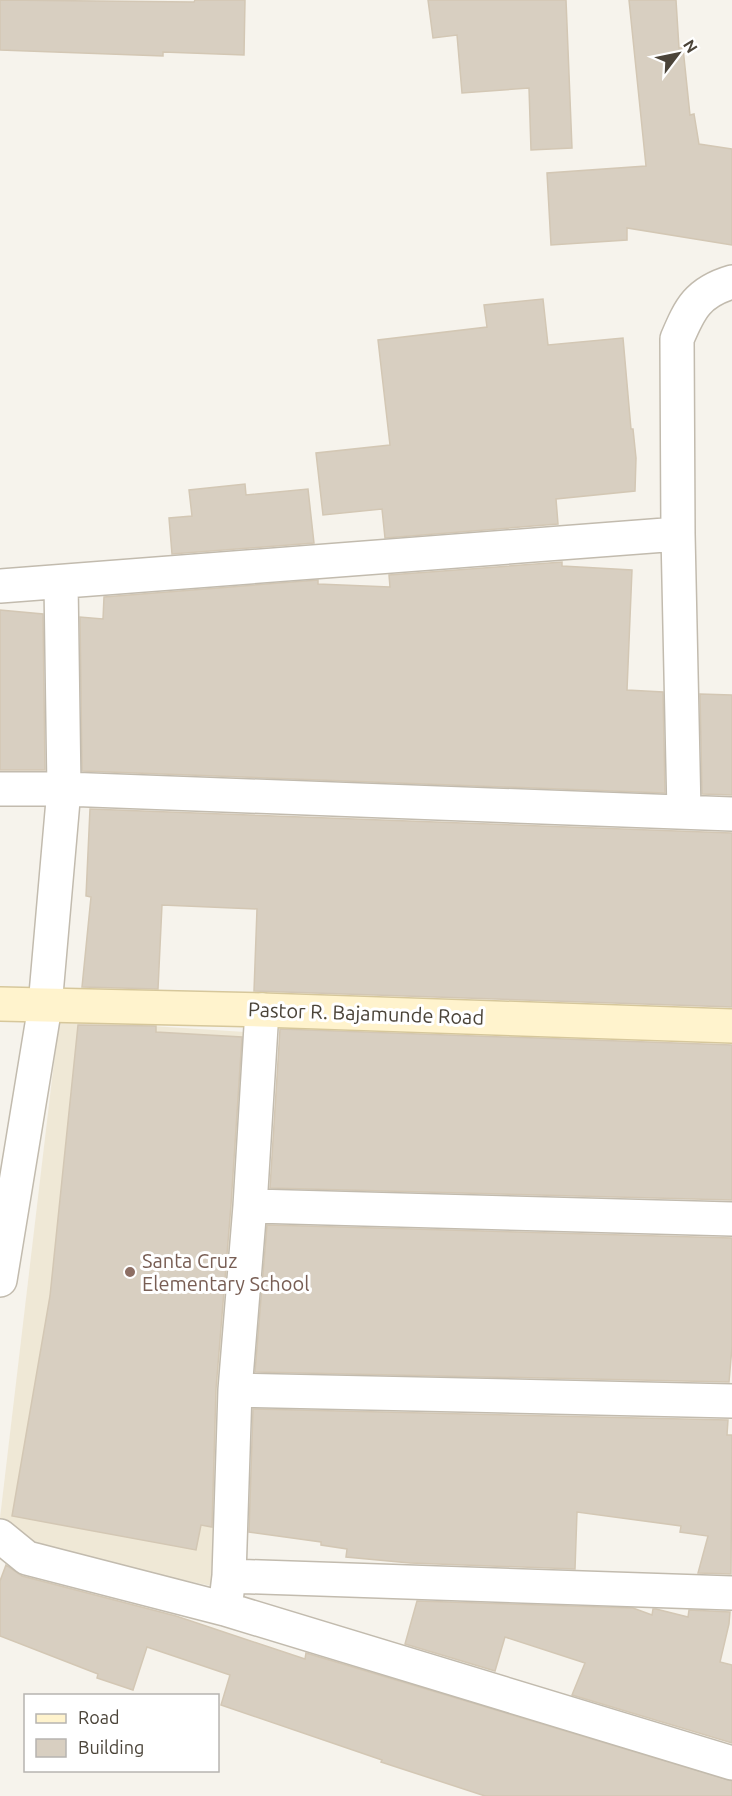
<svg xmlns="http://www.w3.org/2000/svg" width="732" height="1796" viewBox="0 0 732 1796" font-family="Ubuntu,sans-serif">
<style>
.education{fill:#efe8d6}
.building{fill:#d8cfc1;stroke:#d3c7b4;stroke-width:1.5}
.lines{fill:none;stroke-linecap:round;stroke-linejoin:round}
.street-casing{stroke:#c2bbae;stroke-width:36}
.secondary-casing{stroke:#d6c79b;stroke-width:36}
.street{stroke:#fff;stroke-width:33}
.secondary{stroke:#fff3cd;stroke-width:33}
.education-dot{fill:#8d6e63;stroke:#fff;stroke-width:2}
.labels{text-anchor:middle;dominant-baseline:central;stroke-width:6;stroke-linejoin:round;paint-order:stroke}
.street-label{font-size:20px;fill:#4b4439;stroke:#fff}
.education-label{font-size:20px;fill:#785e54;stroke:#fff;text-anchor:start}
</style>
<rect width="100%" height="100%" fill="#f6f3ec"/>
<path class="education" d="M59 1020 245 1032 212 1586 24 1548 0 1518Z"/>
<path class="building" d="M0 0 194 2 195 0H245L244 55 163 52V56L0 50Z
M428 0H566L572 148 531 150 529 88 462 93 457 35 433 38Z
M629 0H676L679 48H683L690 115 694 114 699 144 732 149V245L627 228V240L551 245 547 173 646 166Z
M543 299 548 345 623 338 631 429H633L636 458 635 491 556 499 558 524 385 538 382 509 323 515 316 453 390 445 378 340 487 327 484 305Z
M245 484 246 495 308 489 314 543 172 554 169 518 192 516 189 490Z
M562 562V566L632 570 627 690 663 692 665 793 82 771 80 617 103 619 104 597 318 580V584L390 587 389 575Z
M0 610 43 614 45 770H0Z
M700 694 732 695V795L702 794Z
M90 809 732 833V1007L254 991 257 909 162 905 158 989 82 987 91 897 86 896Z
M78 1025 156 1026V1032L242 1037 231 1205 216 1389 212 1527 201 1525 196 1550 12 1516 50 1296Z
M280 1029 732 1045V1200L270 1188Z
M267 1225 732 1238V1347L729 1382 255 1372Z
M253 1409 728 1420 727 1435H732L731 1574 698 1573 708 1536 680 1532 681 1526 577 1512 575 1569 410 1563 346 1557 347 1549 321 1545V1542L249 1532Z
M6 1565 22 1576 176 1616 305 1659 306 1653 732 1781V1796H485L381 1762 382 1760 221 1705 230 1675 147 1647 133 1690 97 1678 98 1674 0 1636V1581Z
M417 1601 633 1608 652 1615 653 1609H656L688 1617 689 1610 730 1612 729 1624 720 1662 732 1665V1743L572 1695 585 1663 505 1637 495 1671 405 1644Z"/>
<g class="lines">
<g class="street-casing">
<path id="street" d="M0 586 678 534
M0 789H64L732 814
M684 812 678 534 677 339C690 308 698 292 732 282
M250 1206 732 1219
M0 1280 45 1006 64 789 61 582
M235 1390 732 1401
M0 1536 27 1558 225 1609 732 1763
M229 1576 732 1593
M225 1609 229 1576 235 1390 250 1206 262 1010"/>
</g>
<g class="secondary-casing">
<path id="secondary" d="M0 1004 262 1010 732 1026"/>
</g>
<use href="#street" class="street"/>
<use href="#secondary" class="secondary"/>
</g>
<circle class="education-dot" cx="130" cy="1272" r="6"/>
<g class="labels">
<g class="street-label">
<text transform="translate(366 1013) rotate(2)">Pastor R. Bajamunde Road</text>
</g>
<g class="education-label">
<text x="142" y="1260">Santa Cruz<tspan x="142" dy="23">Elementary School</tspan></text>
</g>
</g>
<rect x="24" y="1694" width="195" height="78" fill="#ffffff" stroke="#b7b4b0" stroke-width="1.5"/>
<rect x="36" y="1714" width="30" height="9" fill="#fff3cd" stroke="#b7b4b0" stroke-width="1.5"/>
<text x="78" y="1724" font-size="18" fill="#4b4439">Road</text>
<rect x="36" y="1739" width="30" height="18" fill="#d8cfc1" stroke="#b7b4b0" stroke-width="1.5"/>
<text x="78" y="1754" font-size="18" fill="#4b4439">Building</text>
<g transform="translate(678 54) rotate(58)" stroke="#ffffff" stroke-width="4.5" paint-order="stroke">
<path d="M0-4.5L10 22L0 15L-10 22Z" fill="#4b4439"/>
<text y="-9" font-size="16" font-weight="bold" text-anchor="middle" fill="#4b4439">N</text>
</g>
</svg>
